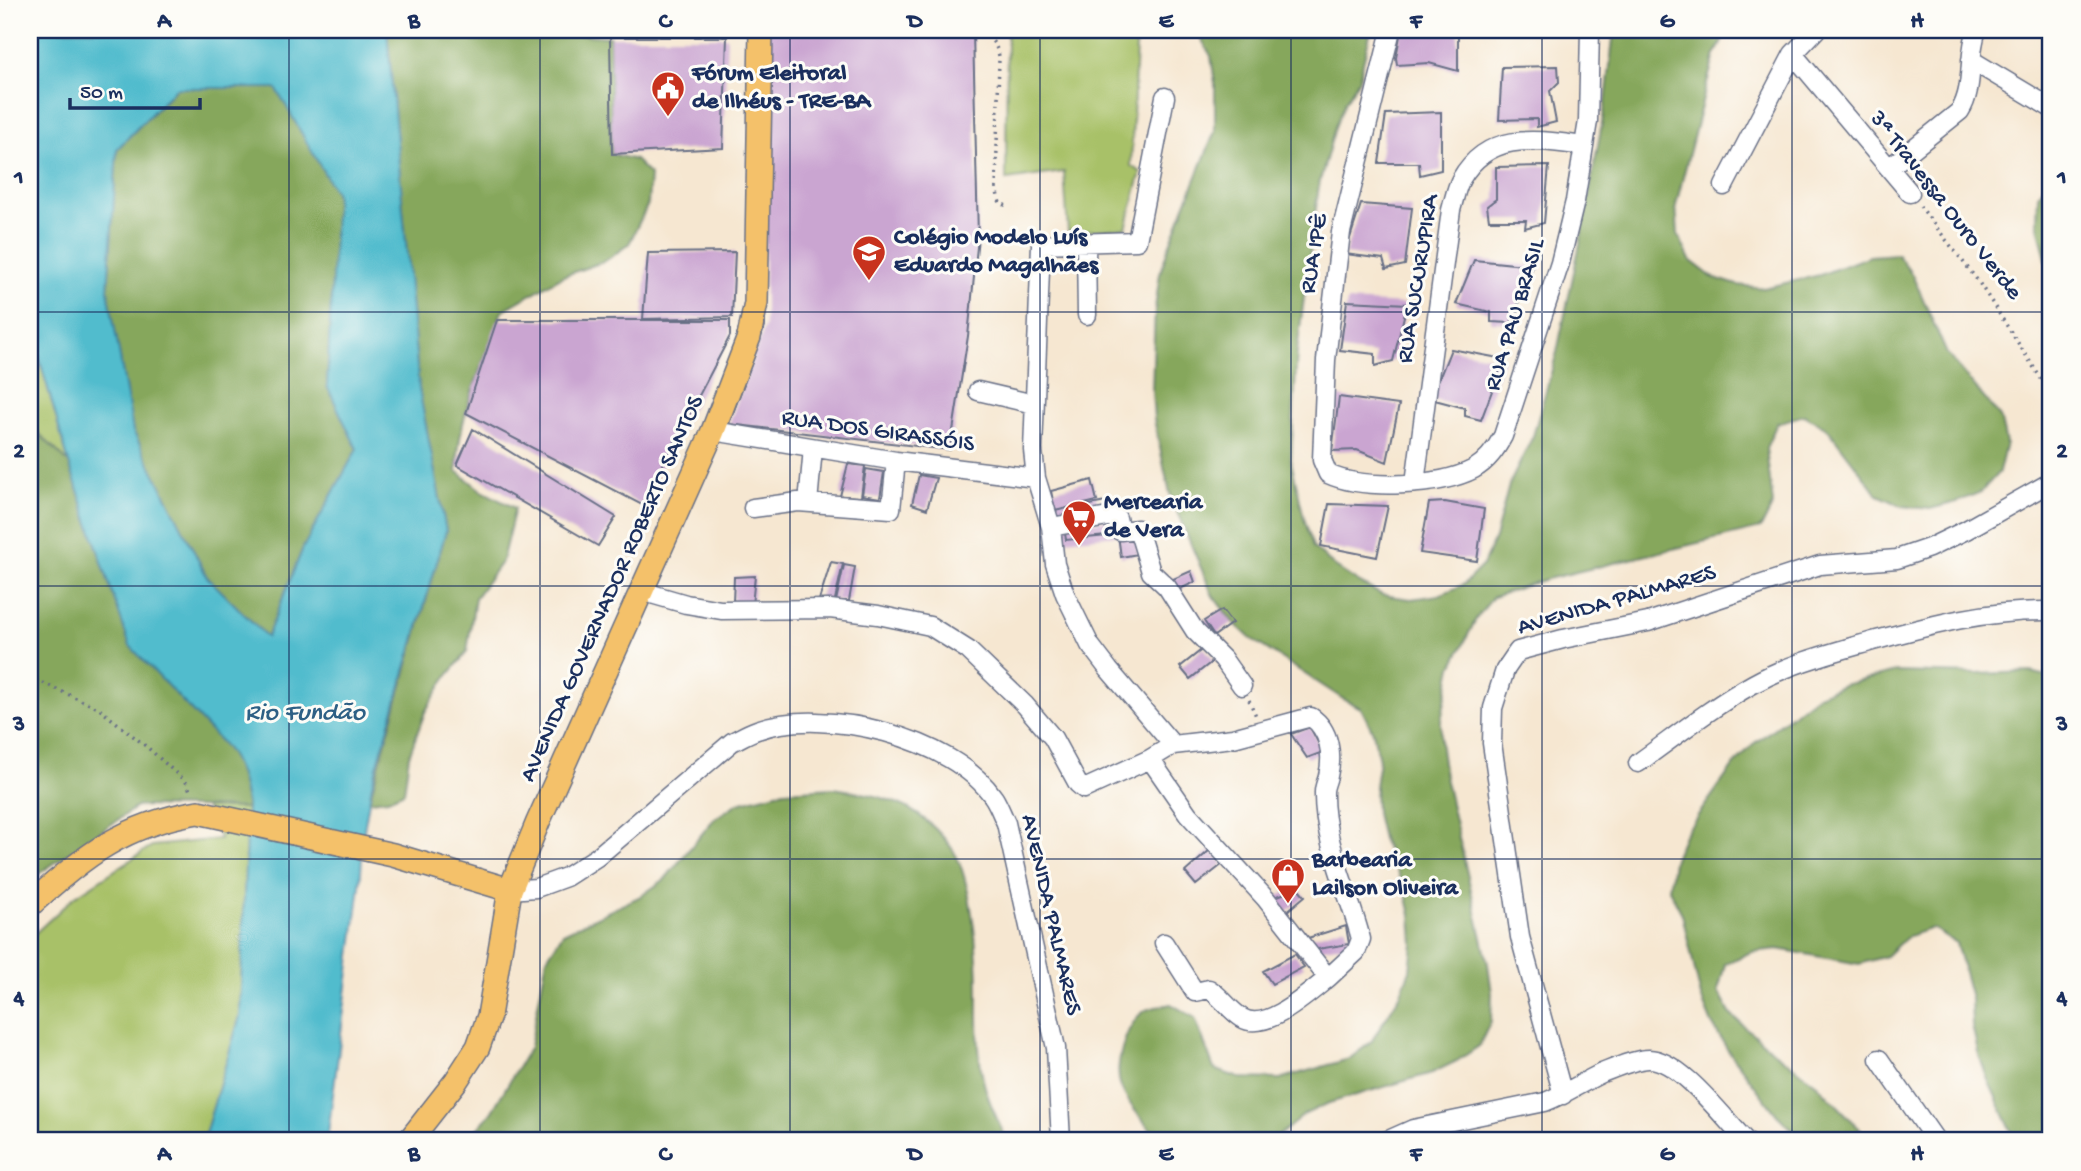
<svg xmlns="http://www.w3.org/2000/svg" width="2081" height="1171" viewBox="0 0 2081 1171" font-family="'Gochi Hand',sans-serif">
<style>
.green{fill:#a8c167;stroke:#627862;stroke-width:2}
.forest{fill:#86a75c;stroke:#506b5d;stroke-width:2}
.water{fill:#51bccd;stroke:#367696;stroke-width:2;fill-rule:evenodd}
.building{fill:#caa5d1}
.lines{fill:none;stroke-linecap:round;stroke-linejoin:round}
.minor-casing{stroke:#686f86;stroke-width:21}
.major-casing{stroke:#686f86;stroke-width:26}
.path{stroke:#686f86;stroke-width:3.5;stroke-dasharray:2 5;stroke-linecap:butt}
.minor{stroke:#fff;stroke-width:18}
.major{stroke:#f4c16a;stroke-width:23}
.grid{fill:none;stroke:#1b2f5e;stroke-width:2;stroke-opacity:0.55}
.labels{text-anchor:middle;dominant-baseline:central;stroke-width:6;stroke-linejoin:round;paint-order:stroke}
.poi-label{font-size:24px;font-weight:bold;fill:#1b2f5e;stroke:#fdfcf7;text-anchor:start}
.street-label{font-size:24px;fill:#1b2f5e;stroke:#fdfcf7}
.water-label{font-size:26px;font-style:italic;fill:#2e6085;stroke:#fdfcf7}
.neatline{fill:none;stroke:#1b2f5e;stroke-width:2.5}
.grid-label{font-size:23px;text-anchor:middle;font-weight:bold;fill:#1b2f5e}
</style>
<rect width="100%" height="100%" fill="#fdfcf7"/>
<filter id="ink" filterUnits="userSpaceOnUse"><feTurbulence type="fractalNoise" baseFrequency=".0143" numOctaves="2"/><feDisplacementMap in="SourceGraphic" scale="14" xChannelSelector="R" yChannelSelector="G"/><feConvolveMatrix kernelMatrix="1 2 1 2 8 2 1 2 1" color-interpolation-filters="sRGB"/></filter>
<filter id="wash" filterUnits="userSpaceOnUse"><feTurbulence type="fractalNoise" baseFrequency=".00686" numOctaves="4" result="noise"/><feDisplacementMap in="SourceGraphic" scale="28" xChannelSelector="R" yChannelSelector="G"/><feGaussianBlur stdDeviation="1.57" result="paint"/><feColorMatrix in="noise" values="0 0 0 0 0 0 0 0 0 0 0 0 0 0 0 0 0 1.4 0 .05"/><feComposite in="paint" operator="in"/></filter>
<g filter="url(#wash)">
<rect width="100%" height="100%" fill="#f6e7d1"/>
<path class="green" d="M1007 30 1136 44 1131 166 1141 172 1126 228 1068 232 1064 172 1006 180Z
M30 325 69 463 30 425Z
M205 807 247 808 240 1016 203 1141H30V938L74 897 152 846 220 839Z"/>
<path class="forest" d="M387 30H565V33L610 37 612 154 635 160 650 175 648 204 629 244 605 261 563 276 502 311C484 362 457 417 457 471L482 491 515 508 502 561 475 598 467 652 445 679 425 712 409 756 404 792 388 799 369 801 446 531 419 389Z
M1112 30H1371L1359 79 1345 102 1335 127 1319 185 1297 351 1291 461 1304 518 1313 547 1334 566 1358 582 1382 595 1411 599 1439 595 1463 585 1483 565 1495 538 1509 485 1533 436 1557 352 1580 243 1606 101 1614 30H1728L1715 55 1707 83 1676 205 1678 234 1690 260 1712 277 1737 285 1764 288 1820 275 1870 256 1897 254 1913 276 1947 354 2000 417 2006 443 1999 472 1981 492 1957 502 1930 509 1902 506 1878 495 1827 428 1804 415 1777 423 1766 448 1773 504 1761 528 1543 580 1493 597 1476 619 1452 667 1441 720V748L1445 777 1488 964 1492 993 1491 1021 1479 1046 1457 1061 1432 1073 1329 1103 1305 1114 1272 1141H1160C1147 1124 1129 1107 1121 1087 1113 1067 1126 1024 1144 1011 1150 1007 1163 1006 1171 1004L1195 1018 1214 1069 1239 1078 1280 1079 1349 1059 1371 1042 1400 995 1410 970 1413 943 1411 915 1405 889 1382 839 1376 813 1375 786 1379 760 1373 732 1361 708 1343 699 1250 638 1233 622 1213 596 1171 498 1165 472 1154 419 1152 391 1155 308 1160 273 1169 246 1215 131V83L1211 56 1198 33C1173 33 1133 44 1112 30Z
M276 87 337 195 327 385 357 449 303 548 267 637 207 577 133 431 108 290 117 149 177 88Z
M2051 177V279L2037 222 2038 195Z
M30 425 69 463 130 646 223 744C239 764 243 783 247 808L138 806 40 873 30 882Z
M1896 672 1977 674 2031 672 2051 677V1141H2016L1987 1078 1978 1052 1972 1025 1971 998 1956 943 1932 928 1906 937 1886 956 1859 964 1778 949 1751 952 1725 964 1718 991 1731 1015 1773 1051 1817 1084 1861 1130 1867 1141H1805L1777 1115 1727 1049 1712 1024 1701 997 1682 914 1669 889 1673 861 1684 835 1734 765 1752 745 1818 695 1843 685Z
M834 788C856 792 880 795 901 805 924 815 951 840 960 864 973 899 978 954 978 991 978 1019 977 1060 985 1087 990 1105 999 1123 1007 1141H467L491 1113 530 1047 547 958 563 933 641 896 665 879 714 819 738 803 784 791Z"/>
<path class="water" d="M30 30H387L419 389 446 531 372 784 364 830 360 886 327 1141H203L240 1016 247 808C243 783 239 764 223 744L130 646 69 463 30 325ZM176 88H276L336 194 327 386 357 449 303 548 267 637 207 577 133 431 108 290 117 149Z"/>
<g id="blocks">
<path class="building" d="M845 30H933L973 33 978 237 968 336 950 450 729 424 765 326 764 31Z
M1401 30H1458V71L1429 63 1397 65 1396 58Z
M610 37H727L723 148 612 154Z
M1558 66 1559 82 1550 91 1556 122 1537 127V119L1499 120 1502 67Z
M1441 112V170L1420 175 1419 163H1379L1386 114Z
M1549 166 1544 223 1525 228 1526 220H1489L1487 206 1496 199V167Z
M1361 204 1412 208 1405 265 1386 269 1383 259 1345 254Z
M735 252 732 317 643 319 648 253Z
M1474 260 1533 266 1511 323 1491 322V312L1456 304Z
M1347 301 1407 304 1393 361 1375 366V354L1340 350Z
M497 320H730V336L642 505 466 413Z
M1451 349 1504 359 1481 420 1465 416V408L1431 399Z
M1339 397 1399 405 1387 462 1357 450 1332 451Z
M473 429 616 517 598 546 457 465Z
M848 464 865 466 861 497 840 496Z
M866 469 884 472 880 498 862 495Z
M919 475 936 478 927 509 912 504Z
M1092 480 1097 501 1055 511 1051 491Z
M1106 502 1108 515 1077 519 1074 508Z
M1445 502 1484 509 1477 561 1420 553 1429 503Z
M1329 504 1388 506 1377 557 1321 546Z
M1114 519 1117 535 1066 540 1064 526Z
M1135 531 1138 554 1121 557 1118 535Z
M831 562 843 564 834 604 819 600Z
M844 565 855 567 849 601H836Z
M1191 571 1195 582 1176 591 1171 580Z
M755 576 752 605 733 602 734 577Z
M1222 610 1232 623 1214 636 1204 621Z
M1204 648 1214 660 1190 679 1180 667Z
M1310 727 1323 752 1307 758 1291 734Z
M1210 850 1223 864 1196 885 1185 872Z
M1298 888 1305 896 1286 912 1275 897Z
M1346 926 1349 944 1312 950 1308 938Z
M1295 954 1304 967 1272 984 1263 971Z"/>
</g>
</g>
<g filter="url(#ink)">
<use href="#blocks" fill-opacity="0" stroke="#686f86" stroke-width="2"/>
<g class="lines">
<g class="minor-casing">
<path id="minor" d="M1391 30 1341 232 1326 360 1322 460 1328 474C1363 490 1439 487 1474 469 1488 461 1496 449 1503 436L1560 263 1575 201 1588 121 1590 30
M1793 54 1910 193
M1971 60 2051 108
M1165 97 1137 241 1041 244 1033 450 1036 478 1051 527 1055 564 1065 594 1090 645 1109 670 1173 745
M1889 168 1960 111C1975 87 1967 56 1977 30
M1724 186 1793 54 1816 30
M1086 244 1087 315
M978 391 1034 404
M713 431 896 461 1036 478
M1415 483 1451 210C1454 200 1456 188 1461 179 1489 130 1538 140 1584 146
M808 503 813 448
M753 508 798 502 891 509 896 461
M1051 527 1114 516 1117 518 1120 531 1138 529 1151 572 1167 587 1195 631 1223 659 1242 686
M641 591 686 604 721 610 830 609 878 615 930 626 968 650 1025 705 1053 738 1078 784 1084 789 1150 759 1173 745 1233 738 1311 717C1330 730 1333 755 1328 776 1327 781 1324 786 1324 792 1323 842 1349 892 1361 939L1356 952 1328 978
M1150 759 1188 814 1266 899 1328 978C1309 993 1266 1033 1242 1018 1229 1010 1222 997 1209 989L1195 992 1164 943
M1638 763C1676 736 1712 707 1753 684 1791 663 1831 653 1873 641 1935 624 1986 610 2051 611
M510 890 536 888 566 877 597 857 732 742C740 738 748 733 757 730 824 706 953 737 994 798 999 806 1002 815 1006 823L1056 1048 1061 1141
M1879 1059 1936 1141
M1563 1095 1520 937 1492 743 1493 708 1505 670 1518 651 1563 639 1648 622 1820 565 1897 559 1929 548 1966 530 2051 482
M1386 1141 1413 1129 1545 1102C1565 1094 1583 1082 1602 1073 1615 1068 1635 1059 1649 1059 1680 1059 1725 1120 1746 1141"/>
</g>
<g class="major-casing">
<path id="major" d="M30 905C83 856 125 824 198 812L393 855 510 890
M409 1141 456 1081 478 1047 489 1016 510 890 538 822 713 431 749 337 756 303 761 30"/>
</g>
<path class="path" d="M975 30C989 36 996 42 999 56L996 189 1000 203 1007 206
M1920 206 1978 281 2051 394
M30 677 98 708 147 747 187 783 191 793
M1249 700 1256 716"/>
<use href="#minor" class="minor"/>
<use href="#major" class="major"/>
</g>
</g>
<path class="grid" d="M289 30V1141M540 30V1141M790 30V1141M1040 30V1141M1291 30V1141M1542 30V1141M1792 30V1141M30 312H2051M30 586H2051M30 859H2051"/>
<defs>
<g id="civic-pin" transform="scale(1.75)"><path d="M0 17L-7.5 6A9.5 9.5 0 1 1 7.5 6Z" fill="#c8321e" stroke="#fdfcf7"/><path d="M-.6-6.5H3V-4.5H.6V-3L4-1V1h2V6H-6V1h2V-1L-.6-3ZM-1.2 2.5V6h2.4V2.5Z" fill="#fff"/></g>
<g id="school-pin" transform="scale(1.75)"><path d="M0 17L-7.5 6A9.5 9.5 0 1 1 7.5 6Z" fill="#c8321e" stroke="#fdfcf7"/><path d="M0-5L7-2L0 1L-7-2ZM-4 1L0 2.5L4 1V4Q0 6-4 4Z" fill="#fff"/></g>
<g id="supermarket-pin" transform="scale(1.75)"><path d="M0 17L-7.5 6A9.5 9.5 0 1 1 7.5 6Z" fill="#c8321e" stroke="#fdfcf7"/><path d="M-6-5.5h2.5l.6 2H6L4.5 2H-2.5L-4.4-4H-6ZM-1.5 3.2a1.3 1.3 0 1 0 .1 0ZM3 3.2a1.3 1.3 0 1 0 .1 0Z" fill="#fff"/></g>
<g id="shop-pin" transform="scale(1.75)"><path d="M0 17L-7.5 6A9.5 9.5 0 1 1 7.5 6Z" fill="#c8321e" stroke="#fdfcf7"/><path d="M-5-2.5h2.3a2.7 3.5 0 0 1 5.4 0H5L5.5 6h-11ZM-1.5-2.5h3a1.5 2.3 0 0 0-3 0Z" fill="#fff"/></g>
</defs>
<g fill-rule="evenodd">
<use href="#civic-pin" x="668" y="88"/>
<use href="#school-pin" x="869" y="252"/>
<use href="#supermarket-pin" x="1079" y="517"/>
<use href="#shop-pin" x="1288" y="875"/>
</g>
<g class="labels">
<g class="poi-label">
<text x="692" y="74">Fórum Eleitoral<tspan x="692" dy="28">de Ilhéus - TRE-BA</tspan></text>
<text x="894" y="238">Colégio Modelo Luís<tspan x="894" dy="28">Eduardo Magalhães</tspan></text>
<text x="1104" y="503">Mercearia<tspan x="1104" dy="28">de Vera</tspan></text>
<text x="1312" y="861">Barbearia<tspan x="1312" dy="28">Lailson Oliveira</tspan></text>
</g>
<g class="street-label">
<text transform="translate(1945 206) rotate(52)">3ª Travessa Ouro Verde</text>
<text transform="translate(1315 254) rotate(-81)">RUA IPÊ</text>
<text transform="translate(1419 279) rotate(-81)">RUA SUCURUPIRA</text>
<text transform="translate(1516 315) rotate(-73)">RUA PAU BRASIL</text>
<text transform="translate(878 432) rotate(8)">RUA DOS GIRASSÓIS</text>
<text transform="translate(613 589) rotate(-66)">AVENIDA GOVERNADOR ROBERTO SANTOS</text>
<text transform="translate(1617 601) rotate(-16)">AVENIDA PALMARES</text>
<text transform="translate(1050 915) rotate(77)">AVENIDA PALMARES</text>
</g>
<g class="water-label">
<text x="305" y="714">Rio Fundão</text>
</g>
</g>
<rect width="2081" height="1171" fill="none" stroke="#fdfcf7" stroke-width="77"/>
<path d="M70 98v10h130v-10" fill="none" stroke="#1b2f5e" stroke-width="3.5"/>
<text x="80" y="98" font-size="21" fill="#1b2f5e" stroke="#fdfcf7" stroke-width="5" paint-order="stroke">50 m</text>
<rect x="38" y="38" width="2004" height="1094" class="neatline"/>
<g class="grid-label">
<text x="164" y="27">A</text>
<text x="414" y="27">B</text>
<text x="665" y="27">C</text>
<text x="915" y="27">D</text>
<text x="1166" y="27">E</text>
<text x="1416" y="27">F</text>
<text x="1667" y="27">G</text>
<text x="1917" y="27">H</text>
<text x="19" y="183">1</text>
<text x="2062" y="183">1</text>
<text x="19" y="457">2</text>
<text x="2062" y="457">2</text>
<text x="19" y="730">3</text>
<text x="2062" y="730">3</text>
<text x="19" y="1004">4</text>
<text x="2062" y="1004">4</text>
<text x="164" y="1160">A</text>
<text x="414" y="1160">B</text>
<text x="665" y="1160">C</text>
<text x="915" y="1160">D</text>
<text x="1166" y="1160">E</text>
<text x="1416" y="1160">F</text>
<text x="1667" y="1160">G</text>
<text x="1917" y="1160">H</text>
</g>
</svg>
